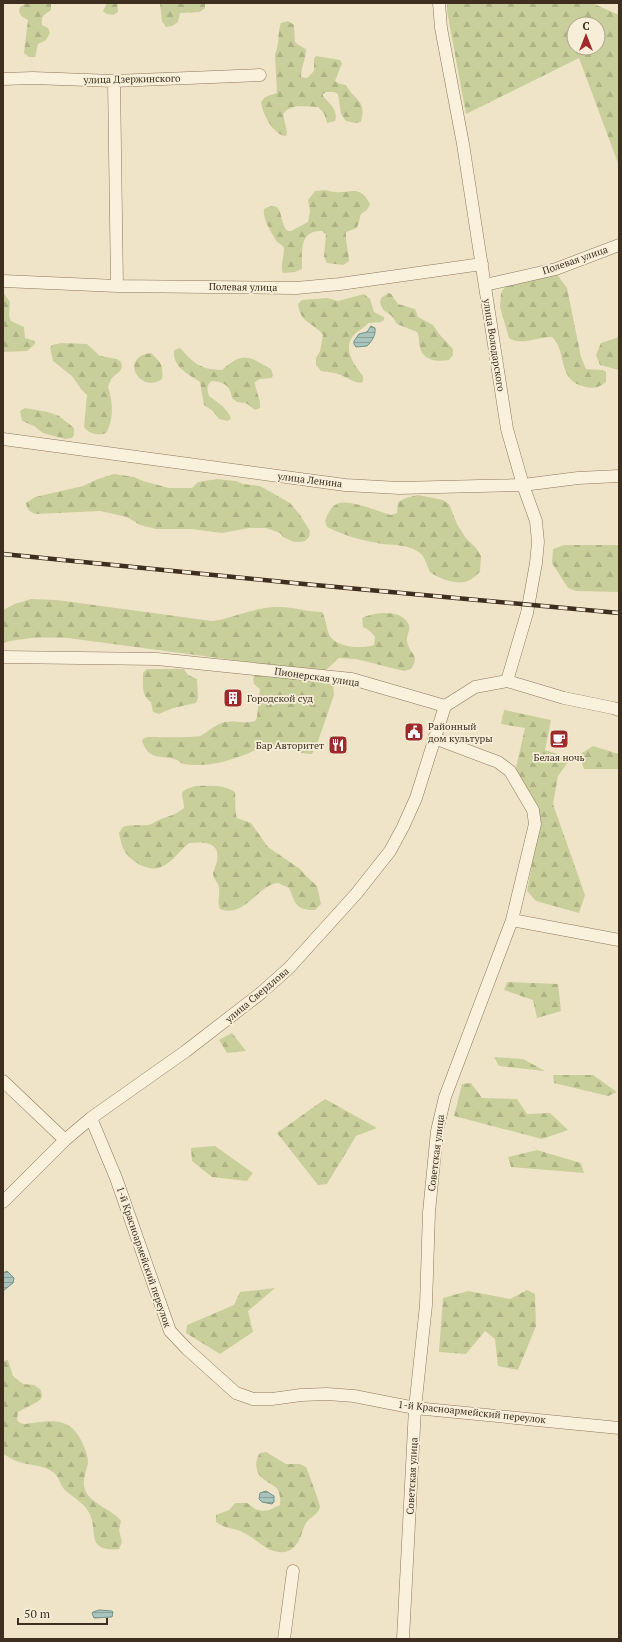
<svg xmlns="http://www.w3.org/2000/svg" width="622" height="1642" viewBox="0 0 622 1642" font-family="'PT Serif',serif">
<style>
.forest{fill:url(#forest-firs);fill-rule:evenodd}
.water{fill:url(#water-rules);stroke:#6f938a}
.lines{fill:none;stroke-linecap:round;stroke-linejoin:round}
.minor-casing{stroke:#8d765c;stroke-width:13}
.minor{stroke:#faf1dc;stroke-width:12}
.rail-casing{stroke:#3d2e20;stroke-width:4.5}
.rail{stroke:#f7eed8;stroke-width:3;stroke-dasharray:9;stroke-linecap:butt}
.labels{text-anchor:middle;dominant-baseline:central;stroke-width:3.5;stroke-linejoin:round;paint-order:stroke}
.street-label{font-size:10px;fill:#3d2e20;stroke:#f7eed8}
.poi-label{font-size:10px;fill:#3d2e20;stroke:#f7eed8;text-anchor:start}
</style>
<defs>
<pattern id="forest-firs" width="22" height="20" patternUnits="userSpaceOnUse"><rect width="22" height="20" fill="#c9cf9b"/><path d="M5 1l3.5 6h-7zM16 11l3.5 6h-7z" fill="#aeb285"/></pattern>
<pattern id="water-rules" width="6" height="5" patternUnits="userSpaceOnUse"><rect width="6" height="5" fill="#a9c4bc"/><path d="M0 2.5h6" fill="none" stroke="#8ba098"/></pattern>
</defs>
<rect width="100%" height="100%" fill="#f0e4c8"/>
<path class="forest" d="M27 3H51V10C44 15 41 16 42 25L48 28 50 33 46 40 38 44 35 57H29L24 53 28 20 21 16 19 11 20 7Z
M107 3H117L118 12 113 15 107 14 103 11Z
M160 3H205V8L200 12 180 13 178 22 172 26 166 27 162 21Z
M447 3H592L619 15V166L579 58 466 114 447 11ZM574 24H598V48H574Z
M288 21 294 25 295 42 297 44 306 49C306 59 301 67 301 77L307 78 314 71V59L316 56 340 60 342 63 335 81 340 84 346 85C355 102 367 99 361 122L355 123 346 121 341 114 338 94 334 92H326L323 94V96C329 103 339 111 335 121L327 123 324 113 318 107C306 107 291 103 283 114L287 132 286 136C274 136 262 113 261 102L265 97 277 93 275 54C280 44 277 33 281 23Z
M326 190C347 198 358 180 370 204L367 210 361 214 357 228 346 232C345 242 349 251 349 261L343 265 327 263 324 257 326 234 322 231C299 230 302 252 302 269L295 272 283 273C280 268 284 256 284 248 282 244 277 243 275 239 271 232 262 217 264 209 285 197 278 223 288 231H291L308 222 310 211 308 200 315 191Z
M556 273 567 288 581 357 586 369 603 370 606 372V382C600 387 594 389 586 387 556 381 568 352 552 337 537 337 521 346 509 338L500 307 501 293 505 287 512 283Z
M3 292 10 302 9 316 11 321 24 327 25 338 35 341V344L27 351 3 352Z
M388 293 391 294 398 304 415 309 418 317 433 325 440 335 453 349V355L449 360C439 362 422 361 420 347 418 341 420 338 417 332L397 324 391 315 383 310 380 302 381 298Z
M364 294 370 299 374 312 384 317V320L381 322 368 323C365 328 360 329 356 333 341 346 353 364 363 376V381L361 383C354 382 351 380 345 377 338 373 329 372 321 371L316 365V358L320 351 323 335C315 323 300 324 298 304L302 300 327 298 338 301Z
M619 337V370L600 365 596 355 601 343Z
M61 343 87 344 100 356 117 359 121 362C124 371 118 372 112 378 110 381 109 384 108 387 113 401 114 420 106 433 99 436 89 434 84 427L87 395 81 389 72 376 53 361 50 348 52 345Z
M180 348C195 364 199 369 222 370 243 351 248 356 271 369L273 375 272 378 260 379 255 382C255 391 261 398 260 408L255 410 246 403 237 402 232 398C230 385 224 382 212 381 206 385 207 389 209 396 217 402 227 408 231 418L228 421 219 419 213 411 204 405 200 382C188 374 172 367 174 350Z
M151 353C160 361 164 366 162 379 140 395 118 357 151 353Z
M25 408 48 412 59 416 74 428V435L72 438 65 439 43 433 34 426 22 421 20 411Z
M114 474 134 477 143 481 169 488H192L198 482 217 479 236 481 243 484 260 486 290 503 300 515 310 531 309 537 305 541 300 542H294L283 537 280 533 266 528H249L222 533 191 529H156L140 525 127 517 100 511 36 514C30 512 27 510 26 503L35 497 83 486 98 479Z
M418 495 443 500 449 504 457 524 465 537 476 548 481 556 480 572C475 576 471 581 464 582 454 584 438 578 430 572 427 566 425 557 420 553 407 543 391 546 377 543 360 540 343 535 327 527L325 521C328 514 330 507 337 504 348 498 379 512 391 515L397 513 398 502 406 498Z
M564 545H619V592L576 591 568 588 552 563 553 549Z
M31 599 57 600 212 621C235 618 256 606 279 607 294 607 308 612 322 612 327 620 326 630 330 636 337 648 363 649 374 645L375 637 370 631 363 627 362 618C374 612 400 609 408 623 412 629 406 635 407 641 409 655 421 654 411 669L404 671 356 659 339 658 326 670H309L68 638C45 637 25 637 3 643V610L15 604Z
M147 669H184L188 675 197 679 198 698 196 703 173 708 159 714 153 712 151 702C141 696 143 684 143 673Z
M261 673 328 682 333 684 334 695 316 747 312 754C297 754 285 745 270 746 260 747 251 753 241 756 224 763 203 767 184 764 180 763 178 760 174 759 158 755 149 760 142 741L143 739 147 737C157 737 194 738 200 736 209 732 213 725 225 722 235 720 245 724 255 721L257 717 260 689 254 684 253 678 255 675Z
M504 710 551 720 545 750 571 758 558 776 553 804 585 895 579 913 536 901 527 891 541 818 515 772 525 728 501 724Z
M593 746 619 754V769H584L579 755Z
M195 786C209 786 223 784 235 792 236 801 234 809 237 818L251 823 268 847 300 869 306 876 317 886 321 904 315 910C295 910 296 904 289 888L278 883C259 884 244 919 220 909 217 902 220 894 219 887 218 882 213 879 213 873 214 869 216 865 217 861 221 841 202 842 189 843 180 850 172 863 161 867 148 873 128 860 123 848 121 843 120 838 119 833L123 827C131 824 139 826 148 825 152 825 155 821 159 820 168 816 176 815 184 808 184 794 175 792 195 786Z
M507 982 558 984 561 1011 537 1018 533 1000 504 990Z
M232 1033 246 1051 227 1053 219 1040Z
M494 1057 523 1059 545 1071 499 1066Z
M553 1075H593L617 1092 608 1096 554 1083Z
M471 1083 482 1098 517 1099 527 1114 550 1113 568 1130 542 1139 454 1116 462 1084Z
M325 1099 377 1128 356 1136 327 1184 318 1185 277 1133Z
M215 1146 253 1173 247 1181 212 1177 192 1161 191 1148Z
M537 1150 581 1163 584 1173 511 1167 508 1157Z
M275 1288 248 1311 253 1332 220 1354 186 1333 187 1325 234 1305 240 1292Z
M527 1290 535 1294 536 1326 518 1370 498 1366 495 1339 485 1331 466 1354 439 1352 443 1298 468 1291 510 1299Z
M8 1360 13 1376 23 1384 34 1385 40 1389 42 1394 41 1399 37 1402 18 1412 17 1420 20 1423 25 1424C50 1421 69 1415 82 1442 85 1449 88 1455 88 1463 86 1473 81 1481 86 1492 93 1505 112 1509 121 1521L119 1530 122 1542 119 1549C83 1552 100 1529 88 1511 83 1503 73 1497 66 1491 60 1486 60 1478 54 1473 43 1464 29 1466 16 1461 12 1459 7 1456 3 1454V1361Z
M266 1452 286 1464H300L306 1467C308 1471 320 1504 320 1507 318 1515 310 1517 306 1523 302 1530 301 1540 295 1546 293 1549 289 1551 285 1552 267 1554 259 1540 244 1533 234 1527 227 1530 216 1522V1515L229 1510 235 1503H247L255 1509 262 1511 269 1510 280 1505C282 1483 270 1487 260 1476 255 1470 255 1459 260 1453Z"/>
<path class="water" d="M371 326 375 328C376 335 372 341 367 346L356 347 354 344V341L359 334 367 332Z
M7 1271 14 1278 13 1283 3 1291V1273Z
M266 1491 274 1496V1502L272 1504 262 1502 259 1499 260 1493Z
M99 1610 112 1611 113 1612 112 1617 94 1618 92 1613 93 1612Z"/>
<g class="lines">
<g class="minor-casing">
<path id="minor" d="M439 3 441 28 463 144 507 429 523 485 536 521 538 542 536 563 527 613 507 681
M3 79 33 78 114 81 260 75
M114 81 117 286
M3 281 117 286 296 288 340 284 482 264
M485 285 556 269 619 245
M3 439 345 485 399 488 523 485 578 478 619 476
M3 657 157 659 352 679 445 706 475 687 507 681 564 698 613 708 619 710
M512 920 619 940
M3 1081 65 1140
M91 1118 116 1178 170 1331 187 1349 236 1393 253 1399H272L301 1395 327 1394 354 1396 415 1408 619 1428
M3 1202 65 1140 91 1118 186 1051 261 993 289 968 356 894 390 851 403 827 416 798 445 706
M284 1639 293 1571
M403 1639 415 1408 426 1305 429 1212 437 1131 445 1097 512 920 535 824 533 810 510 771 498 762 434 738"/>
</g>
<use href="#minor" class="minor"/>
<g class="rail-casing">
<path id="rail" d="M3 554 304 584 619 613"/>
</g>
<use href="#rail" class="rail"/>
</g>
<defs>
<g id="building-square" transform="scale(1)"><rect x="-9" y="-9" width="18" height="18" rx="4" fill="#9e2a2b" stroke="#f7eed8"/><path d="M-4-6H4V6H1V3H-1V6H-4ZM-2.5-4.3h1.7v1.8h-1.7ZM.8-4.3h1.7v1.8H.8ZM-2.5-1h1.7V.8h-1.7ZM.8-1h1.7V.8H.8Z" fill="#fff"/></g>
<g id="civic-square" transform="scale(1)"><rect x="-9" y="-9" width="18" height="18" rx="4" fill="#9e2a2b" stroke="#f7eed8"/><path d="M-.6-6.5H3V-4.5H.6V-3L4-1V1h2V6H-6V1h2V-1L-.6-3ZM-1.2 2.5V6h2.4V2.5Z" fill="#fff"/></g>
<g id="cafe-square" transform="scale(1)"><rect x="-9" y="-9" width="18" height="18" rx="4" fill="#9e2a2b" stroke="#f7eed8"/><path d="M-5.5-4.5H6V0H3Q3 3.5 0 3.5H-2.5Q-5.5 3.5-5.5 0ZM3-3.2v2h1.7v-2ZM-6 4.5H4V6H-6Z" fill="#fff"/></g>
<g id="restaurant-square" transform="scale(1)"><rect x="-9" y="-9" width="18" height="18" rx="4" fill="#9e2a2b" stroke="#f7eed8"/><path d="M-5-6h1v4h1v-4h1v4h1v-4h1v5L-1.5 .5V6h-2V.5L-5-1ZM5-6V6H3V1.5H1.5Q1.5-4 5-6Z" fill="#fff"/></g>
</defs>
<g fill-rule="evenodd">
<use href="#building-square" x="233" y="698"/>
<use href="#civic-square" x="414" y="732"/>
<use href="#cafe-square" x="559" y="739"/>
<use href="#restaurant-square" x="338" y="745"/>
</g>
<g class="labels">
<g class="street-label">
<text transform="translate(132 79) rotate(-1)">улица Дзержинского</text>
<text transform="translate(575 260) rotate(-19)">Полевая улица</text>
<text transform="translate(243 287) rotate(1)">Полевая улица</text>
<text transform="translate(494 345) rotate(81)">улица Володарского</text>
<text transform="translate(310 480) rotate(7)">улица Ленина</text>
<text transform="translate(317 677) rotate(8)">Пионерская улица</text>
<text transform="translate(257 995) rotate(-40)">улица Свердлова</text>
<text transform="translate(436 1153) rotate(-83)">Советская улица</text>
<text transform="translate(144 1257) rotate(71)">1-й Красноармейский переулок</text>
<text transform="translate(472 1412) rotate(6)">1-й Красноармейский переулок</text>
<text transform="translate(412 1476) rotate(-87)">Советская улица</text>
</g>
<g class="poi-label">
<text x="247" y="698">Городской суд</text>
<text x="428" y="726">Районный<tspan x="428" dy="12">дом культуры</tspan></text>
<text x="324" y="745" text-anchor="end">Бар Авторитет</text>
<text x="559" y="757" text-anchor="middle">Белая ночь</text>
</g>
</g>
<rect width="622" height="1642" fill="none" stroke="#3d2e20" stroke-width="8"/>
<g transform="translate(586 36)"><circle r="19" fill="#f7eed8" stroke="#ada18e"/>
<path d="M0-3L7 15L0 10L-7 15Z" fill="#9e2a2b"/>
<text y="-6" font-size="11" font-weight="bold" text-anchor="middle" fill="#3d2e20">С</text>
</g>
<path d="M18 1618v6h89v-6" fill="none" stroke="#3d2e20" stroke-width="2"/>
<text x="24" y="1618" font-size="12" fill="#3d2e20" stroke="#f7eed8" stroke-width="3" paint-order="stroke">50 m</text>
</svg>
